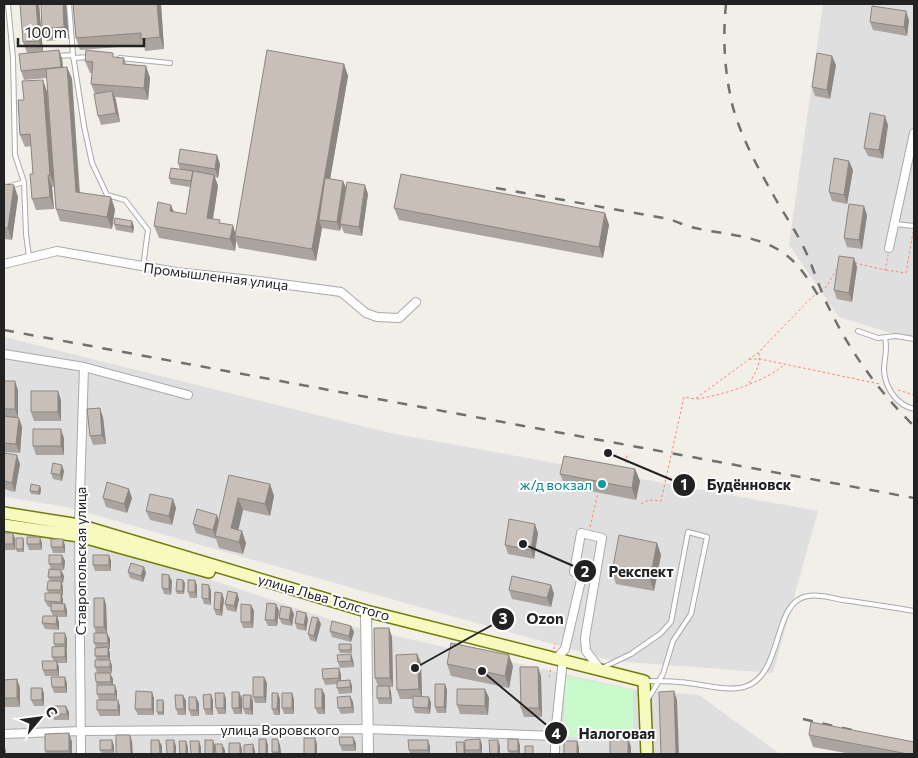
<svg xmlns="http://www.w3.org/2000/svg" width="918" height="758" viewBox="0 0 918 758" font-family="Commissioner,sans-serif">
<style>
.residential{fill:#e0dfdf}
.park{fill:#c8facc}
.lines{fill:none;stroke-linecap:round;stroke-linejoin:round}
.service-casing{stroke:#a9a9a9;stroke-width:6}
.minor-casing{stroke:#a9a9a9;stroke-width:10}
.tertiary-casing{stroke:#a9a9a9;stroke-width:12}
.secondary-casing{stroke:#707d05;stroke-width:14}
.path{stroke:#fa8072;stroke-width:1;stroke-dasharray:2.5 2.5;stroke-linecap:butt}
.service{stroke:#fff;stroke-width:4}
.minor{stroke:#fff;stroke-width:8}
.tertiary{stroke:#fff;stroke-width:10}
.secondary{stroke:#f7fabf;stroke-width:11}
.rail{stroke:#707070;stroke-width:2.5;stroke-dasharray:10 10;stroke-linecap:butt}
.wall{fill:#aba49e}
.shaded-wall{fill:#8b8681}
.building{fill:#c7bfb8;stroke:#8b8681}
.culture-dot{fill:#0f9aa8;stroke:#fff;stroke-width:2}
.labels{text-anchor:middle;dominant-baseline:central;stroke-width:4;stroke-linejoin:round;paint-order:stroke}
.street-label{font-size:14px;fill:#222;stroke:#fff}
.culture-label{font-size:14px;fill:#0d838f;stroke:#fff;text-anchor:end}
.leader{fill:none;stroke:#222;stroke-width:2}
.callout-dot{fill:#222;stroke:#fff;stroke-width:2}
.mark-label{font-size:15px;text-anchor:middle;font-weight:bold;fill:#fff}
.callout-label{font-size:15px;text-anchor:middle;font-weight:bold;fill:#222;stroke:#fff;stroke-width:4;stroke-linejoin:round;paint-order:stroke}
</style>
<rect width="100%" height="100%" fill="#f2efe9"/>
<path class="residential" d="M823 4H914V340L839 317 789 245Z
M4 337 390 433 818 511 773 673 613 661 437 612 67 507 4 497Z
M4 532 91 540 347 625 631 689 699 695 780 754H4Z"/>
<path class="park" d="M565 676 633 690V738L564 737Z"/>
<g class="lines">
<g class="service-casing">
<path id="service" d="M8 4 13 58 15 155 24 182 26 234 29 257
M69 4 73 55 84 126 92 163 107 195 125 200 148 230 143 267
M57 56 73 55
M73 58 90 57
M120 58 170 63
M4 188 24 182
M895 224 914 226
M858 331 878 338 896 336 914 339
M885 338C888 349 884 359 884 370 885 387 896 405 914 409
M602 668 631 654 660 634 671 622 688 532 707 537 691 614 673 641 663 674 648 699
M645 681C656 681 668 681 679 682 699 683 729 693 747 686 784 672 772 601 808 596 819 594 832 598 842 600 866 603 890 607 914 611"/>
</g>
<g class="minor-casing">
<path id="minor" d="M889 248 914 133
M4 264 57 251 176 272 251 280 341 292 366 313 377 317 399 318 416 302
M4 354 84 367 188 395
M557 658 565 649 582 576 574 572 581 533 602 538 585 638 586 651 600 669
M4 734 81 731 367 729 555 736
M81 754 79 525 84 367
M555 754V736L563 659"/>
</g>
<g class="tertiary-casing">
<path id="tertiary" d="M366 611 368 754"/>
</g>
<g class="secondary-casing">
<path id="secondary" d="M4 513 79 525 366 611 644 681 647 754
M4 525 79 536 209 572"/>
</g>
<path class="path" d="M855 263 885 270 888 255
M886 270 906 273 913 232
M749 359H760L880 384
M749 383C755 374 761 364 759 353
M898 390 914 395
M697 399C723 395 764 382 784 365
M626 463 627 455
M641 504 649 500 661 501 684 397 695 399 759 352 811 298 827 286 837 268
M590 527 598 493
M554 649 555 643
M549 677 551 668"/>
<use href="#service" class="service"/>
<use href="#minor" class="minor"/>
<use href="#tertiary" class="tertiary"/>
<use href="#secondary" class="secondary"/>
<path class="rail" d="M726 4C723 34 724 64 730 94 736 129 758 168 775 198 784 214 794 228 802 244 813 265 819 289 830 310 851 353 880 393 914 426
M496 188 669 219C676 221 683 225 691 227 722 235 759 234 786 255 800 265 810 282 819 297
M4 330 914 498
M803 719 856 731"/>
</g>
<path class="wall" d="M39 4 43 52 59 50 62 59 63 67H67L72 79 80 192 115 209 112 229 60 221 56 209 54 187H52L54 209 36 210 32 199 33 174 31 146 25 147 20 135 24 100 43 80 47 92V78L24 80 21 71 27 53 23 42Z
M66 4 69 39 47 41 42 29Z
M73 4H161L164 49 145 51 144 45 80 50 76 38Z
M909 20 907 36 873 30 870 22Z
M115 57 124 58 126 64 146 66 150 78 148 100 115 97 120 122 101 125 98 116 95 94 91 84 92 73H90L85 61Z
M344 64 348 76 330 179 343 181 346 188 368 194 362 236 344 233 341 226 340 231 322 228 316 261 239 248 236 241 235 251 159 238 154 226 171 205 174 212 186 214 190 187 171 184 169 178 180 169 178 163 217 155 220 164 218 178 215 177 218 186 213 219 235 232Z
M836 65 830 99 815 96 812 87Z
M888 125 883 159 868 156 864 148Z
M853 170 847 204 832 201 829 192Z
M4 184 18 197 12 240 4 239Z
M394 208 605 213 609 225 603 258 399 220Z
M867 215 862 249 847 247 844 238Z
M132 221 134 227 133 233 116 230 114 224Z
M854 258 857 267 852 302 837 299 834 290Z
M4 381 18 390V418L22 427 20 453 4 452Z
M61 400V421H34L31 412Z
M103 417 106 444 93 445 90 436Z
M64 438V455H36L33 446Z
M4 453 20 464 15 492 4 489Z
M635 469 640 481 636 500 565 486 560 474Z
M64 471 62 481 53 479 51 473Z
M229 475 270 484 274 496 270 516 243 510 238 530 246 543 243 554 219 548 216 539 196 533 193 524 219 520Z
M40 486 41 489 40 495 31 494 30 491Z
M103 498H132L127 513 106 507Z
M173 499 176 508 172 525 150 520 146 511Z
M4 533H13L15 539V550H4Z
M538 533 534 559 508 554 505 545Z
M23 538 24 541V552H17L16 549Z
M42 543V550H29L27 544Z
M657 543 661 555 654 591 616 584 612 572Z
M65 545V553H53L51 547Z
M62 555 65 561 64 570H61L64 576 63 583H62L63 587V596H62L63 599V604L67 610V617H57L59 622V630L45 629 42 623 53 616 51 611V607H48L45 601 49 593 47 590 50 581 48 577 51 569 49 564Z
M109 555 111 561V571H95L93 565Z
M144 567 146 573 143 582 130 578 128 572Z
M195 580 197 586V598H190L188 592Z
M172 581 171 595 164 594 162 588Z
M185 583 184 594H177L176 591Z
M209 585 211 591V605L204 604 202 598Z
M551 585 554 594 551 607 512 599 509 590Z
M237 593 239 599 236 612 227 610 225 604Z
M224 599 222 616 216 615 214 609Z
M106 604 107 633H96L94 627Z
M251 605 254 611 253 628H243L241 622Z
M291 608 294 614 292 626 282 624 279 618Z
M279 610 277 626H268L265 620Z
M306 613 308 619 306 631 297 629 295 623Z
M318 618 321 624 316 642 310 640 308 634Z
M351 626 354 632 351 642 332 637 330 631Z
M389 628 392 637 393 687H390L391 692 392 704H379L377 698 378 686 375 678Z
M65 633 67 639V650H66L67 652V663H57L59 667V676H45L43 670 54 661 52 657 55 647 54 644Z
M107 633 110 639V649H108L110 653V660L112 666V673H110L113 679V685L117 691V700L120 706V716H100L97 710 99 700 97 694V687L96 682 97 673 95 667 97 660 95 656 96 648 94 643Z
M351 644 352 647V653H340L339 650Z
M351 654 353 660 354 667 340 668 338 662Z
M417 654 421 663 422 697H429L431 703 430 714 415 713 413 707V699H400L397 690Z
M447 664 513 666 509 688 451 676Z
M341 674V681L350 680 352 686V693L339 694 337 688V684L325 685 323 679Z
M541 676 542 717H524L521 708Z
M17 679 20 688V707H4V680Z
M67 683V693H54L52 687Z
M267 683 266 703H255L253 697Z
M445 684 447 690 446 713H437L435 707Z
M42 688 44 694V706H34L31 700Z
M485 689 489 698 488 715 460 714 457 705Z
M183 695 186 701V715H178L176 709Z
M325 695V714H318L315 708Z
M350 696 353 702 354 713 341 714 338 708Z
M154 698V715H138L135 709Z
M242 698V714H234L232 708Z
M226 699V714H218L216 708Z
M280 699V715H274L272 709Z
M294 699V714H284L282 708Z
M213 700V715H206L204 709Z
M253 701V715L245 714 243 708Z
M164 703V715H158L157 712Z
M199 703V716H191L189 710Z
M69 712V720H54L52 714Z
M69 733 72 742V754H46L45 751Z
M809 735 914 754H851L813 747Z
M480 739 482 745V754H467L466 751V754H457L464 742 465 747Z
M356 743V751H342L340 745Z
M280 745 281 754H273L272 752Z
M520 745V754H510L508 751Z
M114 746V754H101L100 750Z
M430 746V754H410L409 750Z"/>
<path class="shaded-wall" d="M36 4H39L43 53 39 41Z
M63 4H66L69 39 64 27Z
M157 4H161L164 49 160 37Z
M906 11 909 20 907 36 904 27Z
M59 50 62 59 64 76 61 67Z
M832 56 836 65 830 99 827 90Z
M344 64 348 76 323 220H319L322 228 316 261 312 249Z
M146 66 150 78 148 100 144 88Z
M67 67 72 79 80 204 76 192Z
M43 80 47 92 55 186 50 175Z
M112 91 116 100 120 122 116 113Z
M885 116 888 125 883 159 879 150Z
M217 155 220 164 218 178 215 169Z
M849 161 853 170 847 204 844 195Z
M48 175 52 187 54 209 50 197Z
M214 175 218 186 211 230 207 218Z
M343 181 347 190 340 224 341 226 340 231 337 222Z
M14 185 18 197 12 240 8 228Z
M365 185 368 194 362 236 359 227Z
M111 197 115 209 112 229 107 217Z
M171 205 175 217 170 211Z
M864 206 867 215 862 249 859 240Z
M605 213 609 225 603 258 599 247Z
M132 221 134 227 133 233 131 227Z
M233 225 236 236H235L236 241 235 251 230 239Z
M854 258 857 267 852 302 849 293Z
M15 381 18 390V418L15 409Z
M58 391 61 400V421L58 412Z
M100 408 103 417 106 444 102 435Z
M19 418 22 427 20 453 16 444Z
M61 429 64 438V455L61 446Z
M17 455 20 464 15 492 12 483Z
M62 465 64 471 62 481 60 475Z
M635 469 640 481 636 500 632 488Z
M270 484 274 496 270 516 265 504Z
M40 486 41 489 40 495 38 492Z
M129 489 132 498 127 513 124 504Z
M238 498 243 510 236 540 231 528Z
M173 499 176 508 172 525 169 516Z
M217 515 220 524 215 536 216 539 213 530Z
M535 524 538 533 534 559 531 550Z
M242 531 246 543 243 554 239 542Z
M13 533 15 539V550L13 544Z
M40 537 42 543V550L40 544Z
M23 538 24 541V552L23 549Z
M63 539 65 545V553L63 547Z
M657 543 661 555 654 591 650 579Z
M62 555 65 561 64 570 62 564Z
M109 555 111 561V571L109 565Z
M144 567 146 573 143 582 141 576Z
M61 570 64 576 63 583 61 577Z
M169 575 172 581 171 595 169 589Z
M183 580 185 583 184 594 183 591Z
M195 580 197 586V598L195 592Z
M61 581 63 587V596L61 590Z
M209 585 211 591V605L209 599Z
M551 585 554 594 551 607 547 598Z
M61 593 63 599V608L61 602Z
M222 593 224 599 222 616 220 610Z
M237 593 239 599 236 612 234 606Z
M104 598 106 604 107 633 104 627Z
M65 604 67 610V617L64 611Z
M276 604 279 610 277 626 275 620Z
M251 605 254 611 253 628 251 622Z
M291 608 294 614 292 626 289 620Z
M306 613 308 619 306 631 304 625Z
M57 616 59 622V630L56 624Z
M318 618 321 624 316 642 314 636Z
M351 626 354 632 351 642 349 636Z
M389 628 392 637 393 687 390 678Z
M65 633 67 639V650L65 644Z
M107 633 110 639V649L108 643Z
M65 646 67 652V663L65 657Z
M108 647 110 653V662L108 656Z
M351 654 353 660 354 667 351 661Z
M417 654 421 663 422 698 419 689Z
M509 655 513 666 509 688 505 676Z
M110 660 112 666V673L110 667Z
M57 661 59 667V676L57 670Z
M538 667 541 676 542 717 539 708Z
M339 668 341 674V684L339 678Z
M110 673 113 679V688L111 682Z
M65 677 67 683V693L65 687Z
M264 677 267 683 266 703 264 697Z
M17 679 20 688V707L17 698Z
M350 680 352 686V693L350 687Z
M445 684 447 690 446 713 444 707Z
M115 685 117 691V700L115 694Z
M389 686 391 692 392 704 390 698Z
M42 688 44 694V706L42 700Z
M322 689 325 695V714L322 708Z
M485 689 489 698 488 715 485 706Z
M674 691 677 700 679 754H676Z
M152 692 154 698V715L152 709Z
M239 692 242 698V714L239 708Z
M224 693 226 699V714L224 708Z
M278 693 280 699V715L277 709Z
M292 693 294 699V714L292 708Z
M211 694 213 700V715L211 709Z
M183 695 186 701V715L184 709Z
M251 695 253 701V715L250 709Z
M350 696 353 702 354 713 352 707Z
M196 697 199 703V716L197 710Z
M429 697 431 703 430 714 428 708Z
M118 700 120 706V716L118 710Z
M163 700 164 703V715L163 712Z
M66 706 69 712V720L67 714Z
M69 733 72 742V754H70L69 751Z
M130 735 132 741 133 754H131Z
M353 737 356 743V751L354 745Z
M315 738 317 744V754H315Z
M628 738 631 747V754H628Z
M266 739 268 745V754H266Z
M278 739 280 745 281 754H279V752Z
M480 739 482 745V754L480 750Z
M518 739 520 745V754H519L518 751Z
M112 740 114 746V754L112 750Z
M159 740 162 746V754H160Z
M174 740 176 746V754H174Z
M213 740 215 746V754H213Z
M428 740 430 746V754L428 750Z
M498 740 500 746V754H498Z
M186 741 188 747V754H186Z
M199 741 201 747V754H199Z
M577 741 579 747V754H577Z
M464 742 466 748V754H464Z
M240 743 242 749V754H240Z
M222 744 225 750V754H223Z
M253 744 255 751V754H253Z
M4 746 6 750V754H4Z"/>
<path class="building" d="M20 4H36L39 41 23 42Z
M41 4H63L64 27 42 29Z
M73 4H157L160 37 141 39V33L76 38Z
M872 6 906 11 904 27 870 22Z
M59 50 61 67 21 71 19 54Z
M86 50 113 53V57L124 58 123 64 146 66 144 88 91 84 93 62 85 61Z
M267 50 344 64 312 249 235 236Z
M817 53 832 56 827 90 812 87Z
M67 67 76 192 111 197 107 217 56 209 46 69Z
M43 80 50 175H48L50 197 32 199 30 174H33L30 134 20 135 18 100H24L22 81Z
M112 91 116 113 98 116 94 94Z
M870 113 885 116 879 150 864 148Z
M180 149 217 155 215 169 178 163Z
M834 158 849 161 844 195 829 192Z
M171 168 193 171 191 181 169 178Z
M193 171 214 175 207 218 220 220 219 223 233 225 230 239 154 226 158 202 171 205 170 211 186 214Z
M401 174 605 213 599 247 394 208Z
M325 178 343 181 337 222 319 220Z
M347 182 365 185 359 227 340 224Z
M4 184 14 185 8 228H4Z
M849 204 864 206 859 240 844 238Z
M115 218 132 221 131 227 114 224Z
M839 256 854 258 849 293 834 290Z
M4 381H15V409H4Z
M31 391H58V412H31Z
M100 408 102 435 90 436 87 409Z
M4 416 19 418 16 444 4 443Z
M33 429H61V446H33Z
M4 453 17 455 12 483 4 481Z
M564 456 635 469 632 488 560 474Z
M53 463 62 465 60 475 51 473Z
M229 475 270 484 265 504 238 498 231 528 242 531 239 542 215 536Z
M107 482 129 489 124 504 103 498Z
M31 484 40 486 38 492 30 491Z
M150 494 173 499 169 516 146 511Z
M197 509 217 515 213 530 193 524Z
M509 519 535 524 531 550 505 545Z
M4 533H13V544H4Z
M619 535 657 543 650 579 612 572Z
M27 537H40V544H27Z
M16 538H23V549H16Z
M51 539H63V547H51Z
M49 555H62V564H49Z
M93 555H109V565H93Z
M131 563 144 567 141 576 128 572Z
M49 569 61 570V577H48Z
M162 574 169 575V589L162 588Z
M512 576 551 585 547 598 509 590Z
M177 579 183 580V591H176Z
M188 580H195V592H188Z
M48 581H61V590H47Z
M202 584 209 585V599L202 598Z
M228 591 237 593 234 606 225 604Z
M215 592 222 593 220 610 214 609Z
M45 593H61V602L45 601Z
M94 598H104V627H94Z
M51 603 65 604 64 611H51Z
M267 603 276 604 275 620H265Z
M241 604 251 605V622H241Z
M281 606 291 608 289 620 279 618Z
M297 611 306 613 304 625 295 623Z
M43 616H57L56 624 42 623Z
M312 617 318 618 314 636 308 634Z
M332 621 351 626 349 636 330 631Z
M374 628H389L390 678H375Z
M54 633H65V644H54Z
M94 633H107L108 643H94Z
M451 643 509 655 505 676 447 664Z
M339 644H351V650H339Z
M65 646V657H52V647Z
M108 647V656H95V648Z
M351 654V661L338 662 337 655Z
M417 654 419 689 397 690 396 655Z
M95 660H110V667H95Z
M42 661H57V670H43Z
M520 667H538L539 708H521Z
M339 668V678L323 679 322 669Z
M95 673H110L111 682H96Z
M51 677H65V687H52Z
M253 677H264V697H253Z
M17 679V698H4V680Z
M350 680V687L337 688V681Z
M435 684H445L444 707H435Z
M97 685H115V694H97Z
M377 686H389L390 698H377Z
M31 688H42V700H31Z
M315 689H322V708H315Z
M457 689H485V706L457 705Z
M136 691 152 692V709H135Z
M674 691 676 754H661L659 692Z
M232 692H239V708H232Z
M215 693H224V708H216Z
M272 693H278L277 709H272Z
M282 693H292V708H282Z
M211 694V709H204L203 695Z
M175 695H183L184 709H176Z
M243 695H251L250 709 243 708Z
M350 696 352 707 338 708 337 697Z
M413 696 429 697 428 708 413 707Z
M189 697H196L197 710H189Z
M97 700H118V710H97Z
M157 700H163V712H157Z
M52 706H66L67 714H52Z
M811 722 914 742V754H908L809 735Z
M69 733V751H45V734Z
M116 735H130L131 754H116Z
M339 737H353L354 745H340Z
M304 738H315V754H304Z
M610 738H628V754H610Z
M259 739H266V754H259Z
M272 739H278L279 752H272Z
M480 739V750H465V740Z
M508 739H518V751H508Z
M100 740H112V750H100Z
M151 740H159L160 754H151Z
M166 740H174V754H167Z
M205 740H213V754H205Z
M408 740H428V750H409Z
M489 740H498V754H490Z
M179 741H186V754H180Z
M190 741H199V754H191Z
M564 741H577V754H564Z
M456 742H464V754H457Z
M229 743H240V754H229Z
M215 744H222L223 754H216Z
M253 744V754H244V745Z
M525 746H533V754H525Z"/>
<circle class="culture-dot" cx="602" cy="484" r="5"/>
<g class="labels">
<g class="street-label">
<text transform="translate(216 276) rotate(7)">Промышленная улица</text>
<text transform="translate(80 561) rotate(-90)">Ставропольская улица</text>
<text transform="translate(324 597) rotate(16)">улица Льва Толстого</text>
<text x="280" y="729">улица Воровского</text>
</g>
<g class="culture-label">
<text x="592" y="484">ж/д вокзал</text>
</g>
</g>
<path class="leader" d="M608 453L684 485M523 544L585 571M415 668L503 619M482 671L556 733"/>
<g class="callout-dot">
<circle cx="608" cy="453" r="5"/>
<circle cx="523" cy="544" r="5"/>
<circle cx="415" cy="668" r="5"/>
<circle cx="482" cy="671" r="5"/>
<circle cx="684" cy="485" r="12"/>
<circle cx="585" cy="571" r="12"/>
<circle cx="503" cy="619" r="12"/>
<circle cx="556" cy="733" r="12"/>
</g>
<g class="mark-label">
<text x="684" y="490">1</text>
<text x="585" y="577">2</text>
<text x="503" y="624">3</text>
<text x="556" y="739">4</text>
</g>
<g class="callout-label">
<text x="749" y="490">Будённовск</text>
<text x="641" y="577">Рекспект</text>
<text x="545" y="624">Ozon</text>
<text x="617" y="739">Налоговая</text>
</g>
<rect width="918" height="758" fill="none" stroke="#222222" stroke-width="10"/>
<g transform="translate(40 718) rotate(61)" stroke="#ffffff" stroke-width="4" paint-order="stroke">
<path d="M0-4L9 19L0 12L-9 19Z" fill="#222222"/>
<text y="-8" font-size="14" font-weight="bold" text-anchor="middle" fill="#222222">С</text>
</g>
<path d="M18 38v8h126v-8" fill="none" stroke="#222222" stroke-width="2.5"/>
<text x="25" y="38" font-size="15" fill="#222222" stroke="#ffffff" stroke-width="4" paint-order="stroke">100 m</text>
</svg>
